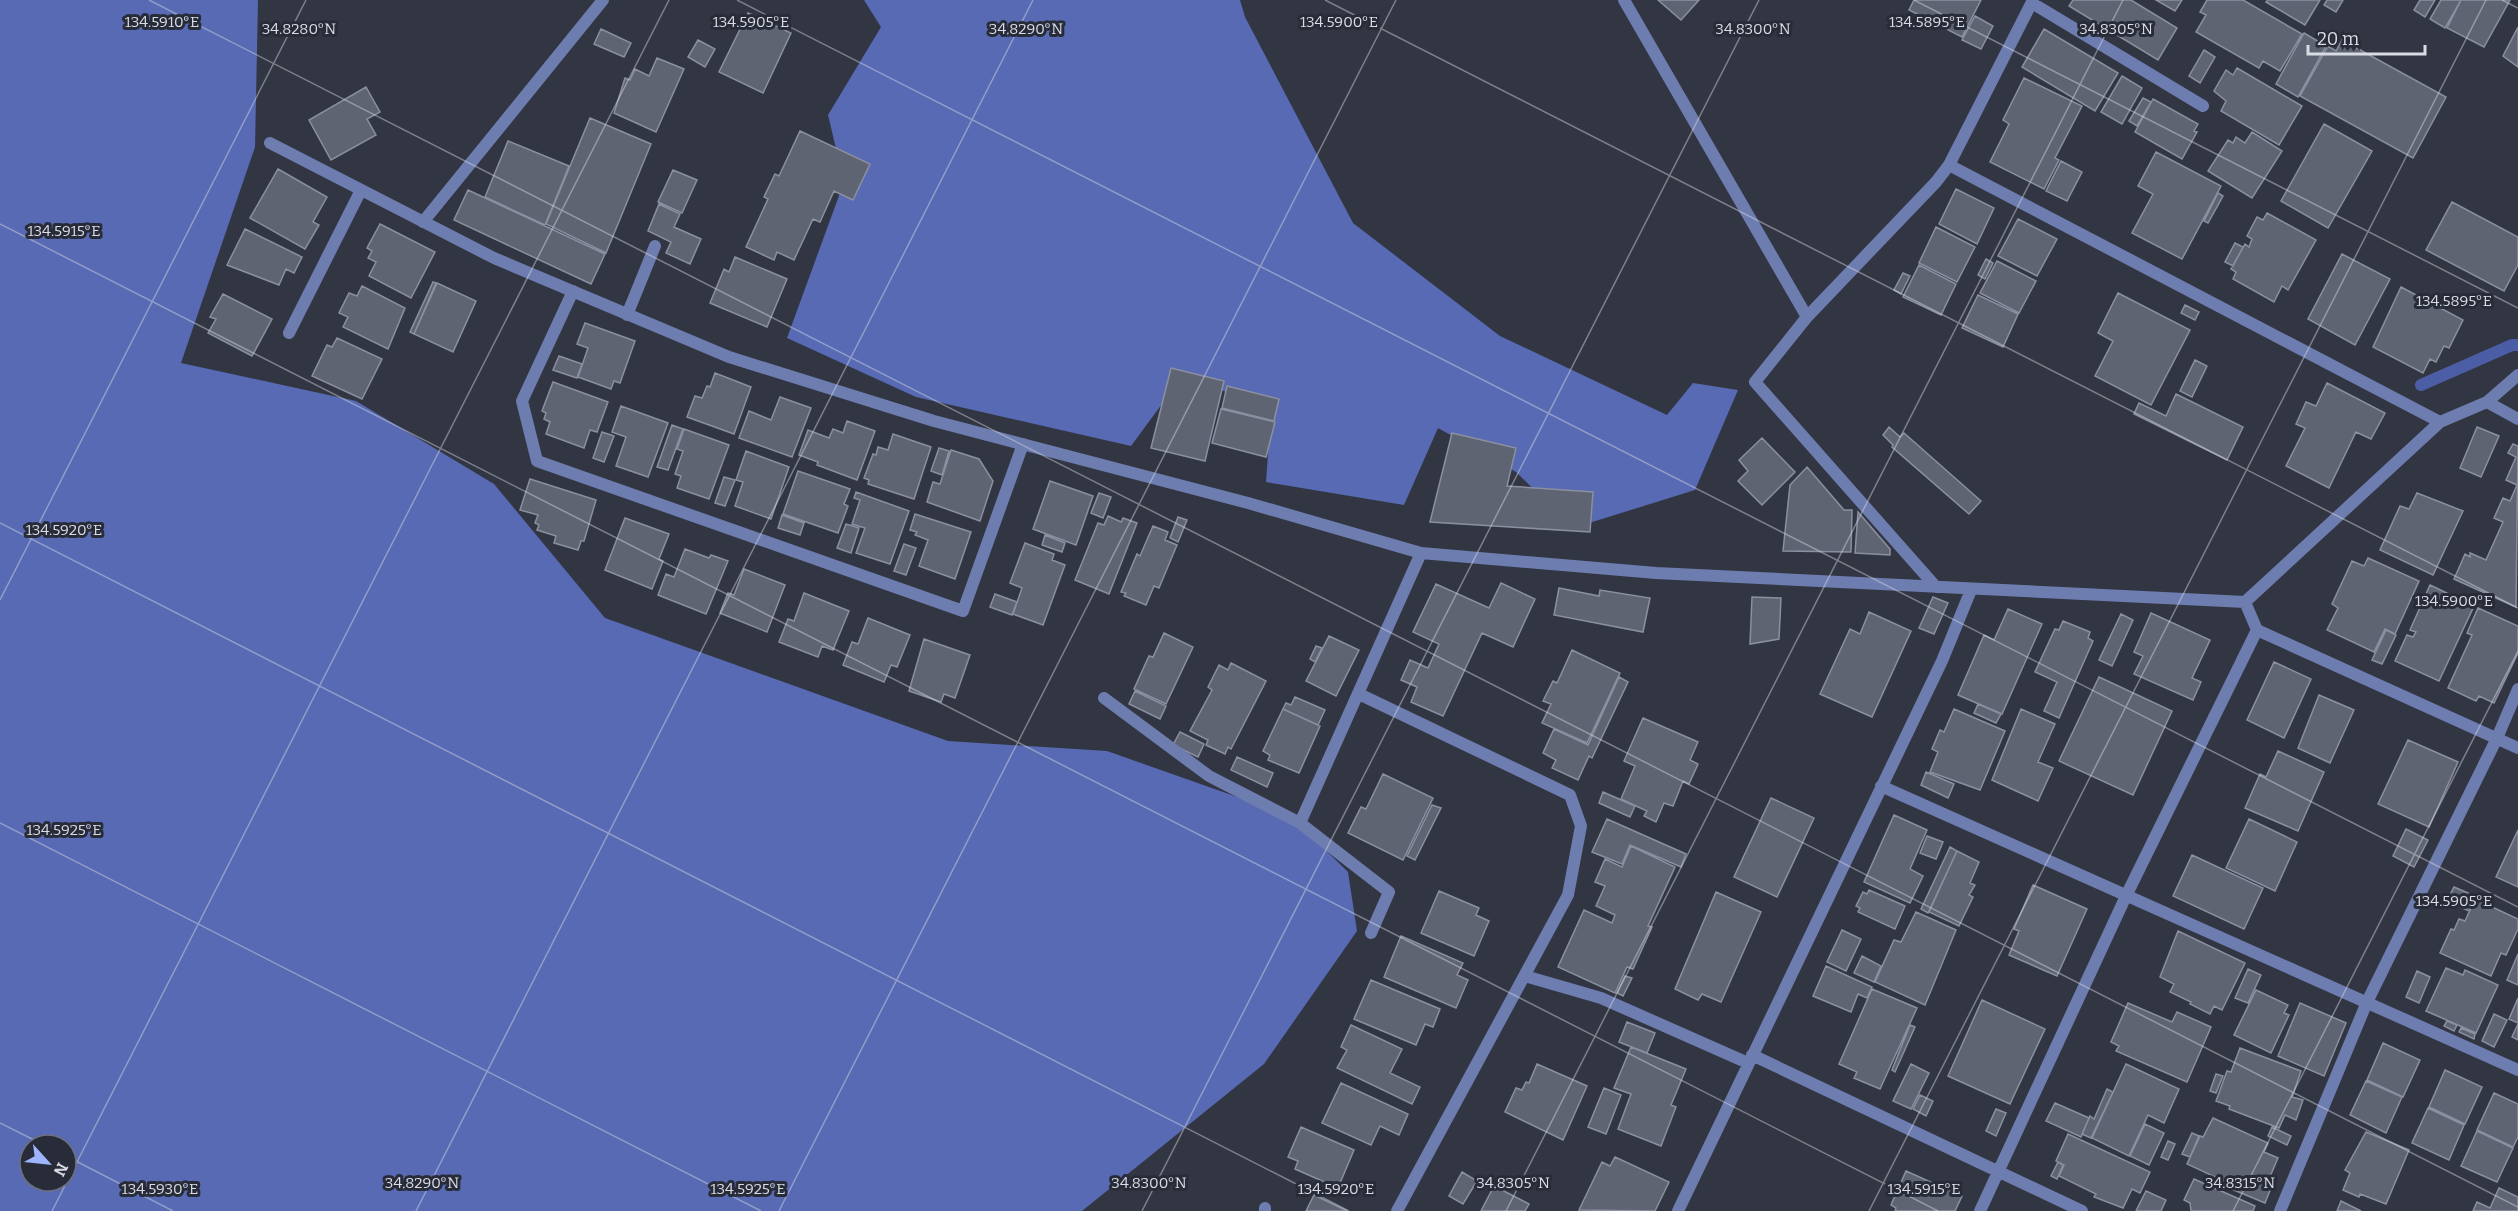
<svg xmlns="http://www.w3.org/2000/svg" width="2518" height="1211" viewBox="0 0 2518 1211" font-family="Bitter,serif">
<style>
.forest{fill:#576ab3;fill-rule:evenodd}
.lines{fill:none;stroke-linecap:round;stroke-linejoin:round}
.stream{stroke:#4b5da5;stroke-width:12}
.building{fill:#5f6472;stroke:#8b90a0;stroke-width:1.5}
.street{stroke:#6e7db0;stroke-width:12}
.ticks{fill:none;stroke:#d9dce4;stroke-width:1.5;stroke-opacity:0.45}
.ticks-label{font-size:15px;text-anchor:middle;fill:#d9dce4;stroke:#282c39;stroke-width:6;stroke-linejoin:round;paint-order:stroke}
</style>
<rect width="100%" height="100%" fill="#323643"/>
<path class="forest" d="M0 0H258L255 147 181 363 356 401 494 484 605 618 948 741 1107 751 1291 816 1348 872 1357 931 1264 1064 1082 1211H0ZM30 1145H66V1181H30Z
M864 0H1240L1245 17 1353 223 1500 336 1667 415 1693 383 1738 390 1695 490 1573 528 1516 472 1438 428 1404 505 1266 482 1271 411 1184 374 1131 446 916 397 787 338 844 182 828 115 881 27Z"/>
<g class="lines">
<path class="stream" d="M2421 385 2512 345H2518"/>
</g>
<path class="building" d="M1658 0H1699L1681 20Z
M1914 0H1981L1962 37 1909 10Z
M2073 0H2131L2177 28 2158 60 2069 6Z
M2156 0H2182L2175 11Z
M2207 0H2243L2302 34 2280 71 2263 61 2259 68 2196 32 2206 15 2200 12Z
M2268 0H2320L2305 25 2266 2Z
M2327 0H2343L2336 12 2324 5Z
M2420 0H2435L2425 17 2414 10Z
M2441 0H2461L2445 28 2430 19Z
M2461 0H2510L2484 47 2447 28Z
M748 13 791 33 763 93 719 72Z
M1975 16 1993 26 1981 49 1962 40Z
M2518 27V67L2503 56Z
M601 29 631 43 624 57 594 44Z
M2044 29 2118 73 2095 111 2022 67Z
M2304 33 2326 46 2298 97 2276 84Z
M698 40 715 49 705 67 688 57Z
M2342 40 2446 97 2413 158 2300 96 2328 46 2336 51Z
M2204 50 2215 57 2200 83 2189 76Z
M657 58 684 69 656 132 614 113 625 78 630 80 635 69 649 76Z
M2237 68 2302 106 2279 145 2221 111 2226 101 2214 91 2226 70 2233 75Z
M2122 76 2142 88 2122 124 2101 112Z
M2024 78 2082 106 2055 158 2059 160 2044 189 1990 162 2009 124 2003 120Z
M366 87 380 112 367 119 376 135 331 160 309 120Z
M2143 98 2151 102 2137 126 2129 121Z
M2153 99 2198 124 2194 131 2197 132 2182 159 2135 132Z
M590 118 651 144 606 253 546 224Z
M2324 124 2372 151 2328 228 2281 201Z
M800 131 870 164 853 200 834 191 820 222 813 219 794 260 777 252 774 260 746 247 768 199 764 197 775 174 779 176Z
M2252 132 2282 151 2252 198 2208 171 2228 140 2233 143 2236 137 2245 143Z
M508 141 569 166 545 225 485 197Z
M2156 152 2221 186 2182 259 2132 233 2153 194 2138 186Z
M2061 161 2082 172 2067 201 2046 191Z
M278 169 327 197 313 222 319 225 305 249 250 218Z
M673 170 697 180 682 213 658 202Z
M1956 189 1994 208 1977 244 1939 224Z
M468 190 605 254 591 284 454 220Z
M2218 193 2223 196 2208 223 2204 221Z
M2452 202 2518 237V265L2504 291 2426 250Z
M659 204 680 214 674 227 701 239 690 264 666 253 671 242 648 231Z
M2267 213 2316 240 2288 290 2282 286 2274 302 2233 279 2236 272 2231 269 2245 244 2249 247 2252 239 2247 236 2257 217 2263 220Z
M2018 219 2057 239 2037 276 1998 256Z
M380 224 435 252 411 298 369 276 376 262 368 258 372 251 367 248Z
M1936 227 1975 247 1957 282 1919 263Z
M245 229 302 257 294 273 286 269 279 285 227 265Z
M2235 243 2243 247 2233 266 2225 262Z
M2342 254 2390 279 2355 345 2308 319Z
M735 257 787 279 767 327 710 303 724 269 729 272Z
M1986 259 1993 263 1985 279 1978 275Z
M1997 261 2036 281 2019 313 1980 293Z
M1919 265 1956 284 1941 315 1903 297Z
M1903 273 1910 276 1901 294 1894 290Z
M433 282 436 283 414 334 410 332Z
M437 283 476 301 453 352 414 334Z
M362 286 405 308 388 349 343 327 348 317 339 313 349 293 357 296Z
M2401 287 2463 320 2449 348 2444 346 2436 362 2430 359 2423 373 2373 347Z
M2118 293 2190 330 2151 405 2095 376 2113 341 2098 333Z
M223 294 272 319 252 356 208 333 216 319 210 317Z
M1978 295 2018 314 2003 347 1962 328Z
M2185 305 2199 312 2195 320 2181 313Z
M585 323 635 341 620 383 614 381 611 389 578 377 588 348 577 344Z
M337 338 382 359 362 399 312 376 327 345 332 347Z
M559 356 582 364 577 378 553 370Z
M2195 360 2207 366 2192 397 2180 391Z
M1171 368 1224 381 1205 461 1151 448Z
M715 373 751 387 734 434 687 417 695 396 702 398 707 386 710 387Z
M553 382 608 402 597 432 590 430 584 448 546 434 550 422 544 419 546 413 542 411Z
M2327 383 2385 413 2371 439 2356 432 2329 488 2286 466 2305 428 2296 424 2306 402 2316 406Z
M1227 386 1279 399 1274 421 1222 408Z
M2176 394 2243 427 2227 460 2134 414 2139 403 2166 416Z
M780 397 811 408 792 457 739 438 749 411 771 420Z
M621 406 668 423 648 477 616 466 626 437 612 432Z
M1221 409 1275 422 1266 457 1212 443Z
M847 421 875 431 857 480 817 465 818 462 799 455 808 430 829 438 833 429 843 433Z
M672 425 683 429 668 470 657 467Z
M1889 427 1900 437 1904 433 1981 501 1969 514 1892 447 1893 445 1883 435Z
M2477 427 2499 436 2481 477 2460 468Z
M684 429 729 445 709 499 677 488 681 476 675 474 683 451 677 449Z
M602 432 614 436 604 462 593 458Z
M1452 433 1516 448 1507 486 1593 492 1590 532 1430 522Z
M893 434 931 447 914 499 868 484 869 480 864 478 873 454 876 455 878 447 888 450Z
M1762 438 1795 472 1762 505 1738 481 1748 471 1739 460Z
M2513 444 2518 446 2516 607 2454 579 2465 554 2470 557V553L2486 560 2503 522 2494 518 2503 498 2510 501 2517 485 2506 480 2516 457 2508 453Z
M939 448 949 451 942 475 931 471Z
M951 450 979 459 993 481 980 521 927 502 933 482 940 484Z
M746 451 789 467 771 519 735 506 743 482 736 480Z
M1807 467 1844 510H1852L1851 552 1783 551 1790 485Z
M798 471 850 489 844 504 848 506 838 533 783 514Z
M724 477 735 480 725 506 715 503Z
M530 479 596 500 584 541H581L578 550 554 543 556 536 537 530 539 525 535 523 538 515 520 510Z
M1050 481 1093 496 1076 545 1033 529Z
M856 492 909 511 890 564 856 553 865 528 852 524 860 500 854 498Z
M1099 493 1111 497 1103 518 1091 513Z
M2417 493 2463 511 2433 575 2380 550 2400 506 2409 509Z
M1858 512 1890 549V555L1855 553Z
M915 514 971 532 955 579 919 566 928 540 915 535 917 532 910 530Z
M782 515 804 523 800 535 778 528Z
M1108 516 1121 522 1123 518 1137 523 1109 594 1075 580 1098 523 1104 525Z
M1178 517 1187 520 1178 542 1170 538Z
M625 518 669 534 659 559 663 561 652 589 605 570Z
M846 524 859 528 851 553 837 548Z
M1153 526 1168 532 1165 540 1177 545 1159 588 1154 586 1146 605 1124 596 1126 593 1121 592 1137 554 1140 556Z
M1045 535 1065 543 1062 552 1042 545Z
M1025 543 1054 554 1052 560 1065 565 1043 625 1013 614 1022 588 1010 583Z
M904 544 916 548 906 575 894 571Z
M685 549 709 558 711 555 728 561 706 614 658 595 666 574 674 577Z
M2368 558 2419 581 2395 634 2385 629 2374 652 2327 630 2338 608 2332 604 2352 561 2364 566Z
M744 569 785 585 767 632 720 613 728 593 734 595Z
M1501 583 1535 599 1513 647 1482 633 1443 716 1411 702 1417 687 1401 680 1410 660 1428 668 1439 644 1413 632 1436 584 1489 608Z
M2430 585 2474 606 2439 681 2395 661 2407 635 2413 637 2416 632 2410 630Z
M1559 588 1599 596 1600 590 1650 598 1643 632 1554 615Z
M804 593 849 611 833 650 822 646 818 657 779 642 788 619 794 621Z
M995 594 1017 602 1012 615 990 607Z
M1752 597 1781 598 1779 639 1750 644Z
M1933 597 1948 603 1934 634 1919 628Z
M2478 608 2518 626V653L2494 703 2479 696 2476 701 2448 688 2472 635 2467 633Z
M2008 609 2042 624 2002 714 1958 695 1984 635 1994 640Z
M1869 612 1911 631 1872 717 1820 694 1850 629 1860 634Z
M2151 613 2210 640 2192 678 2201 682 2193 700 2134 674 2143 656 2134 652Z
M2121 614 2133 620 2112 666 2099 660Z
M868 618 910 635 897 667 891 665 884 682 843 665 852 642 858 644Z
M2063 621 2090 632 2088 638 2093 641 2059 718 2044 711 2057 682 2035 672 2055 629 2059 630Z
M2386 630 2396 635 2382 664 2372 660Z
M1164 633 1193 647 1166 704 1134 689 1149 656 1153 657Z
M1329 636 1359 650 1336 696 1306 681Z
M924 639 970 655 955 698 944 694 941 702 909 691Z
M1316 646 1322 648 1315 662 1310 659Z
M1572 650 1620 673 1587 743 1542 723 1551 704 1543 701 1553 681 1557 683Z
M2274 662 2311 679 2284 738 2247 720Z
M1231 663 1266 681 1231 749 1228 747 1225 754 1206 745 1208 740 1190 731 1212 690 1208 687 1219 665 1228 670Z
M1619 677 1628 682 1592 758 1589 756 1578 780 1552 768 1556 760 1543 753 1554 729 1588 745Z
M2099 677 2172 711 2133 795 2059 761Z
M1135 691 1166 706 1160 719 1129 704Z
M2319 695 2354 710 2330 763 2298 748Z
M1295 697 1325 710 1318 725 1283 709 1286 703 1291 705Z
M1978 704 2001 714 1996 723 1974 713Z
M1283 709 1320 726 1299 773 1268 760 1270 755 1263 751Z
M1954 709 2005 731 1980 790 1930 772 1938 752 1932 749 1940 730 1944 732Z
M2021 709 2055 724 2038 762 2053 768 2038 801 1992 780Z
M1643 718 1698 742 1690 760 1698 764 1689 784 1683 781 1673 806 1664 803 1656 822 1644 816 1647 811 1621 799 1635 766 1624 761Z
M1180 732 1204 744 1198 757 1173 745Z
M2408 740 2458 762 2429 827 2378 804Z
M2278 751 2324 772 2298 831 2245 808 2260 774 2266 777Z
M1237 757 1273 773 1267 787 1231 770Z
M1926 772 1954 784 1948 798 1921 785Z
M1383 774 1433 798 1403 860 1348 833 1361 807 1366 809Z
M1603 792 1635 806 1630 817 1599 803Z
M1771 798 1814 818 1777 897 1734 877Z
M1432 805 1441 808 1415 860 1407 856Z
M1894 815 1927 830 1910 869 1923 876 1910 903 1864 882Z
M1607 819 1686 854 1681 867 1630 845 1622 864 1592 852Z
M2249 819 2297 842 2275 891 2226 868Z
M2406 829 2428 840 2414 867 2393 856Z
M2518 830V887L2496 877Z
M1927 836 1943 842 1936 859 1920 853Z
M1631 846 1675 867 1648 926 1652 927 1633 969 1627 967 1615 993 1558 967 1584 910 1612 923 1615 915 1596 906 1605 886 1595 882 1605 859 1622 867Z
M1950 847 1957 851 1928 913 1921 909Z
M1957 851 1979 862 1970 883 1975 885 1969 895 1973 897 1959 926 1929 912Z
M2192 855 2263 888 2244 929 2173 896Z
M2033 885 2087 909 2057 976 2009 955 2019 931 2014 929Z
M2454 887 2475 896 2469 911 2447 901Z
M1869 890 1905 906 1895 929 1858 912 1860 908 1856 906 1863 892 1867 894Z
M1439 891 1479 908 1476 915 1489 921 1474 956 1421 933Z
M1716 892 1761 912 1721 1002 1702 994 1698 1000 1675 989Z
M2475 899 2518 919V929L2506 955 2501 953 2491 976 2440 953 2451 929 2454 930 2459 919 2465 921Z
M1916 912 1956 930 1925 1005 1875 982 1894 940 1901 942Z
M1842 930 1861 939 1846 971 1827 962Z
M2178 931 2245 963 2222 1010 2214 1006 2210 1014 2190 1004 2191 1002 2170 992 2174 984 2160 977Z
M1401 936 1463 963 1457 975 1468 980 1456 1008 1384 977Z
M2518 954V985L2507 980Z
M1862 956 1881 966 1874 982 1854 973Z
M1826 966 1872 987 1867 998 1858 994 1851 1012 1813 996Z
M2446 968 2463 975 2465 970 2498 985 2476 1033 2426 1011Z
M2248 969 2261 975 2248 1003 2235 998Z
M2417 971 2430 977 2419 1003 2406 997Z
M1625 976 1632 978 1623 996 1617 993Z
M1371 980 1440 1009 1433 1027 1425 1024 1416 1045 1354 1019Z
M1872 989 1917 1008 1880 1089 1854 1078 1857 1072 1839 1064Z
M2256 990 2288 1005 2284 1013 2289 1015 2271 1053 2234 1035Z
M2518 998V1023L2509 1019Z
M1982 1000 2045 1029 2010 1104 1948 1076Z
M2128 1003 2172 1022 2177 1012 2211 1027 2187 1082 2116 1051 2119 1046 2111 1042Z
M2300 1003 2346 1023 2324 1076 2278 1056Z
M2494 1014 2507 1020 2494 1047 2482 1041Z
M2447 1021 2457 1025 2454 1031 2444 1026Z
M1627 1022 1655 1033 1647 1053 1619 1042Z
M2518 1024V1040L2512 1037Z
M1351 1025 1402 1049 1390 1073 1420 1087 1412 1104 1337 1068 1347 1050 1341 1047Z
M1910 1025 1915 1027 1895 1072 1892 1070Z
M2461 1028 2475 1034 2474 1039 2459 1032Z
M2383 1043 2420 1060 2403 1097 2367 1080Z
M1631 1047 1686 1069 1671 1105 1676 1107 1661 1146 1618 1129 1631 1094 1614 1088Z
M2240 1048 2301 1071 2292 1097 2303 1100 2296 1120 2285 1115 2279 1128 2229 1109 2230 1106 2216 1101 2227 1071 2231 1072Z
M1537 1064 1587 1086 1563 1140 1505 1112 1516 1088 1522 1090 1526 1082 1529 1083Z
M1911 1064 1929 1073 1911 1109 1893 1101Z
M2126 1064 2179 1089 2164 1123 2148 1115 2129 1156 2092 1138Z
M2445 1070 2482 1087 2465 1124 2429 1107Z
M2216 1074 2223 1076 2216 1093 2210 1091Z
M2366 1081 2402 1097 2386 1133 2350 1115Z
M1341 1083 1408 1114 1399 1135 1380 1126 1371 1145 1322 1123Z
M1604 1088 1621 1095 1606 1134 1588 1127Z
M2107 1089 2113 1092 2091 1138 2082 1134 2090 1116 2094 1119Z
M2494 1093 2518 1104V1137L2513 1147 2477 1130Z
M1920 1095 1933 1101 1926 1116 1913 1109Z
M2055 1103 2089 1118 2081 1137 2046 1121Z
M2428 1108 2464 1125 2449 1160 2412 1143Z
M1996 1109 2006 1113 1996 1136 1986 1131Z
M2213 1118 2268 1143 2264 1152 2278 1158 2266 1186 2271 1188 2265 1203 2222 1185 2224 1181 2187 1164 2200 1136 2203 1137Z
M2145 1124 2164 1133 2149 1165 2130 1156Z
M1301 1127 1354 1150 1338 1188 1295 1169 1298 1161 1288 1157Z
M2272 1127 2291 1136 2287 1145 2268 1136Z
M2477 1131 2513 1148 2497 1182 2461 1166Z
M2366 1132 2409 1150 2386 1204 2360 1194 2359 1197 2343 1190 2350 1173 2345 1170Z
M2192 1133 2199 1136 2190 1157 2182 1154Z
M2068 1134 2150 1172 2140 1193 2132 1189 2123 1208 2094 1197 2096 1194 2059 1176 2064 1165 2056 1161Z
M2168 1141 2175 1144 2168 1160 2161 1157Z
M1615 1157 1669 1182 1655 1211 1579 1210 1602 1162 1610 1166Z
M2058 1162 2063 1165 2057 1179 2051 1176Z
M1906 1171 1962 1196 1955 1211H1895L1896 1208 1891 1205Z
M1462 1172 1477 1181 1463 1204 1449 1196Z
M2194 1179 2255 1206 2253 1211H2191L2190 1203 2184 1200Z
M1494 1186 1529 1204 1525 1211H1481Z
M2499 1188 2518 1197V1211H2473L2477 1202 2490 1208Z
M2146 1191 2166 1200 2161 1211H2136Z
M1314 1195 1347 1211H1306Z
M2341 1201 2361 1211H2337Z"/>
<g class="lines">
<path class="street" d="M1624 0 1807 317
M2032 3 2203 106
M270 143 494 258 729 357 934 421 1248 503 1421 553 1656 573 2245 602 2440 422 2487 402 2518 419
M1949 165 2440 422
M423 222 603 0
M573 291 522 401 537 461 963 611 1023 444
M627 315 655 246
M289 333 361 190
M2487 402 2518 375
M1936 587 1755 382 1807 317 1936 182 1949 165 2033 0
M2245 602 2257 630 2518 748
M1359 694 1570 795 1581 826 1568 895 1397 1211
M1104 698 1209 776 1300 823 1389 892 1371 933
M1881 786 2518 1070
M1300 823 1421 553
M1525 976 1601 998 1748 1063
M1752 1055 2082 1211
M1265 1211V1208
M1678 1211 1942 661 1971 590
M1980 1211 2126 896 2257 630
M2280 1211 2367 1002 2497 738 2518 689"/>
</g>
<path class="ticks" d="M149 0 2518 1207M737 0 2518 907M1325 0 2518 608M1914 0 2518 308M2502 0 2518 8M0 224 1938 1211M0 523 1349 1211M0 600 306 0M0 823 761 1211M0 1123 44 1145M66 1156 173 1211M52 1211 669 0M416 1211 1033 0M779 1211 1396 0M1142 1211 1759 0M1506 1211 2123 0M1869 1211 2486 0M2233 1211 2518 651"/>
<g class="ticks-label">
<text x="162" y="27">134.5910°E</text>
<text x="751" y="27">134.5905°E</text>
<text x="1339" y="27">134.5900°E</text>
<text x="1927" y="27">134.5895°E</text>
<text x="299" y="34">34.8280°N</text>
<text x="1026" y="34">34.8290°N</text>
<text x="1753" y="34">34.8300°N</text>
<text x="2116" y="34">34.8305°N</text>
<text x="64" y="236">134.5915°E</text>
<text x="2454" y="306">134.5895°E</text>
<text x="64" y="535">134.5920°E</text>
<text x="2454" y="606">134.5900°E</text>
<text x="64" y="835">134.5925°E</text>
<text x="2454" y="906">134.5905°E</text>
<text x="422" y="1188">34.8290°N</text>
<text x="1149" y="1188">34.8300°N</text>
<text x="1513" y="1188">34.8305°N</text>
<text x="2240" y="1188">34.8315°N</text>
<text x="160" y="1194">134.5930°E</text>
<text x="748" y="1194">134.5925°E</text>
<text x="1336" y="1194">134.5920°E</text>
<text x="1924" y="1194">134.5915°E</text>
</g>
<g transform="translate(48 1163) rotate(117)"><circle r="28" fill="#282c39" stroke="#6f727d" stroke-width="1.5"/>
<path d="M0-4.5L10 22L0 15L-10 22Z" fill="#9eb4fd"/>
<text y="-9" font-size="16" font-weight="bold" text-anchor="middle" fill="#d9dce4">N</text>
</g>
<path d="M2308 45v9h117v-9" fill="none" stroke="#d9dce4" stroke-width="3"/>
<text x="2317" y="45" font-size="18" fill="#d9dce4" stroke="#282c39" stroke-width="4.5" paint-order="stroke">20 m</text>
</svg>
